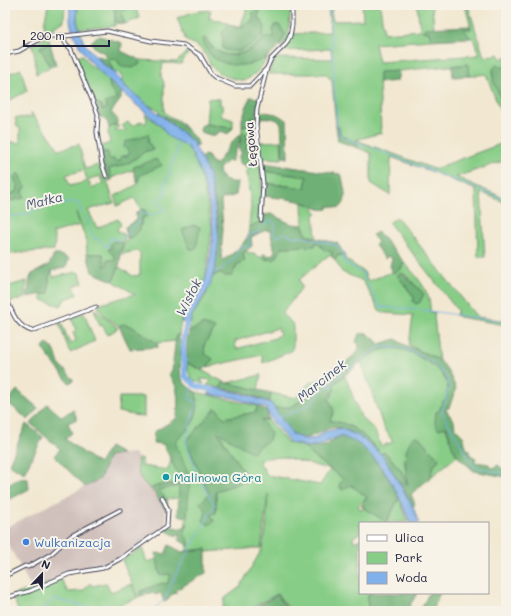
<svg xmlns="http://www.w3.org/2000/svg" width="511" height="616" viewBox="0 0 511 616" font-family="Mali,sans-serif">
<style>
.industrial{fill:#d0c0bc}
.green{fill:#88cd87;stroke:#557861;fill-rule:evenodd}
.forest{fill:#6eb074;stroke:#486958}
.water{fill:#80b1eb;stroke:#516a93}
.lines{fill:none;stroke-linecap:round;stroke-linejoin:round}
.stream{stroke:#80b1eb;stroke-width:1}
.river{stroke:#80b1eb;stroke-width:5}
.street-casing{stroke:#414052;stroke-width:5}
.street{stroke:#fff;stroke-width:3}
.culture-dot{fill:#0f9aa8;stroke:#f7f3e8;stroke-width:1.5}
.shop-dot{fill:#3f7fe0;stroke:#f7f3e8;stroke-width:1.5}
.labels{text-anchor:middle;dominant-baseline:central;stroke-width:4;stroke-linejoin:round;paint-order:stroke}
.street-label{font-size:12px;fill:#22223b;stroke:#f7f3e8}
.culture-label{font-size:12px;fill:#0d838f;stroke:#f7f3e8;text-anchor:start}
.shop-label{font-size:12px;fill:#366cbe;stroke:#f7f3e8;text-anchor:start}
.water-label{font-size:13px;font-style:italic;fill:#435479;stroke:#f7f3e8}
</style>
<rect width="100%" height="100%" fill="#f7f3e8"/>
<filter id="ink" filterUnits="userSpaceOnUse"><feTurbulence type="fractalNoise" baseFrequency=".025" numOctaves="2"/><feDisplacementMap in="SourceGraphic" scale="8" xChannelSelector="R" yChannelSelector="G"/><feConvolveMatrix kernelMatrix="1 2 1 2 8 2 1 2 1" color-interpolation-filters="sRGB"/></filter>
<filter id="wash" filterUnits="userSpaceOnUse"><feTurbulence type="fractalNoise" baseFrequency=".012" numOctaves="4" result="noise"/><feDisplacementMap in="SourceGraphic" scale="16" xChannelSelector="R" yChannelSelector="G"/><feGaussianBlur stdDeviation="0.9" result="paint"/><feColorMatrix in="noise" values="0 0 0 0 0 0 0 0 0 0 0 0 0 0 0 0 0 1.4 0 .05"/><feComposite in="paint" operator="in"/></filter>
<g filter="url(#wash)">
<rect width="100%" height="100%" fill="#f2e8d1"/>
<path class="industrial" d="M134 453 138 458 137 469 166 508V526L120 558 99 567 69 573 32 589 5 538V528L100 479 109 455Z"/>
<path class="green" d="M48 5H65L64 21 46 32 44 24Z
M77 5H114L115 26 80 29 77 22Z
M128 5H134L140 18 125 24 122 16 123 11 127 9Z
M246 5H291L288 39 280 47 285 34 279 25H276L273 30 274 37H266C247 55 222 66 205 37L212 57 259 60 268 58 257 72 245 81C236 79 226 78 218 72 204 62 209 47 186 41L177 18 193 12 211 10 209 18 228 23 229 25 222 32 238 52 263 36 262 21 258 17 254 16 251 22 243 28H240L246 11Z
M328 5H350L333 6 331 13 333 21 363 20 362 5H380L384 33 420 30 417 5H432L434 28H425V32H429L431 40 375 44 379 62 479 55 473 38H470L464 29 471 28 465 5H468L484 57 498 54 501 59 506 56V74L504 67 493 69V77L506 110V126L486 74 470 76 468 64 379 73 381 133 356 140 434 169 503 143 506 160 456 177 506 199V203L481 192 485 257H478L476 190 433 172 391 157 390 195 371 183V153L358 148 357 143 340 134 339 127 336 126 332 81 326 74H268L276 58 332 59 331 49 280 51 292 34 330 32Z
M48 37 50 43 40 47 50 67 36 74 34 51 31 45Z
M187 51 189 52 181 64 163 63 161 76 164 83V111L169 116 179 121 190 133 173 120 159 114V111C154 107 150 106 145 104 137 100 127 88 121 81L123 79 118 72 115 74 109 62 111 57 116 59 122 67 140 64V60L177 62Z
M83 55 89 64 95 69 98 68 109 79V83L117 97 115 100 107 103V108L102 110V105L95 103 76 61V56Z
M21 69 27 91 5 103V75Z
M208 98 220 99V105H223L221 116 233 120V128C224 128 216 125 206 124Z
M31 113 52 139 59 150 79 144 85 169 102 164 105 174 104 175 87 180 84 170 66 175 70 186 89 181 91 188 104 183 100 178 106 177 114 203 88 210 97 228 118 219 121 225 117 229 119 232 124 234 125 240 123 243 119 242 109 248 116 257 104 267 103 254H87L86 240 76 212 80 225 53 233 55 240 54 250 5 254V202L24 198 23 191 26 187 18 173 14 177 18 189 15 193 5 195V141L20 143V128L17 127 15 118 32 117Z
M145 114 162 127 168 136 183 143 190 150 200 171 204 187 212 228 205 281 199 292 182 313 179 334 176 336V341L157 343C147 339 130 320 119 326L106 317 98 308 101 304 135 294 113 281 119 267 133 276 140 275V253L136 251 122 254C121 238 135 239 140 229 141 227 143 214 145 210L141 209 134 198 117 206 115 196 138 184 139 177 141 175 162 165 134 167 133 170 111 178 109 169 127 164 146 151 153 150 148 141 127 156H121L120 161 116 162 108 159 105 151 102 152 101 146 110 143 108 133 109 128 116 125 119 126 115 131 126 130 122 126 128 122 133 126 142 121 145 124 147 120Z
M253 116V124L261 173 262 197 260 222 251 230 248 235 251 206 246 166 251 163 250 154 246 151 247 134 242 132V127L247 126 249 120Z
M281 141 282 159 261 158 260 142Z
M263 171 307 177 305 188 264 183Z
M302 203C309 203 314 207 317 213L314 215 316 237 306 235 303 225Z
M397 217 477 317 506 321V325L459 317 455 315 457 313V310L389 223Z
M314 243H318L324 250 332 252V257L329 255 299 280 302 287 282 314 293 324V346L291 351 263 363 262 355 207 367 213 359 205 354 204 345 212 333 189 332 192 316 206 295 213 276 219 273 236 269 245 251 268 260 277 257 283 247 315 246ZM278 328 280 334 275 338 236 349 235 341Z
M338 255H345V259L364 272 368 281 401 269 404 262C417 277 432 292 430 312L435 313 434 316 439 361 409 345 413 315 385 313 379 310 363 281 342 272 335 260ZM405 274 424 294 414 297 400 279Z
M52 271 53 277 77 272 80 274 83 283 74 286 77 295 65 299 61 306 42 300 41 294 49 293V276Z
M27 281 24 298 10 302 5 287Z
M94 309C96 310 114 325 118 328L108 335 102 325 100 326Z
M84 313 95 341 70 353 59 323 61 322 70 344 76 341 73 332 76 331 72 318Z
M390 347 409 351 440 369 449 384 446 399 439 411 457 456 431 477 432 469 439 459 418 436 404 459 408 486 401 470 385 452 381 454C367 438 353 422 330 421L329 399 332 396 333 384 345 376 361 417 374 429 381 446 393 442 383 426 361 361 375 351Z
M187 363C201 369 211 376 224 382L220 388 207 385 212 380 200 379 204 384 192 380 188 371Z
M261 375 258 390 227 383Z
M327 377 328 380 318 387 319 391 290 407 273 408 269 402 271 393 296 398 309 383Z
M196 392 257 406 256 412 224 418 217 409 186 441 209 494 204 501 211 514 216 513V491L247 474 245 475 218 432 253 452 259 446 268 440 261 420H268L287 442 305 447 310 454 367 497 358 506 361 510 364 508 387 522 399 498 408 522 360 523V533L353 537 354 542 360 539V593H369L367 600 369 611H291L277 594 246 611H222L225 598 240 587 262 549 266 527 268 494 261 548 206 552 205 549 186 551C190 544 188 541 184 534L187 516 175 442C193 425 200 418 196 392ZM284 457 324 468 326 467 330 470 320 485 267 475 259 461 266 458Z
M119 397H144V417L118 412Z
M138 458 142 459V466L168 470 171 459 179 476 180 498 167 499 158 490 178 486 174 483 153 487 151 489C139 479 136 474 138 458Z
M142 548 147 562 157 559 160 575 172 573 167 584 162 583 140 591 141 596 138 597 122 560Z
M61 579 68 592 83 591 90 583 92 586 106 583 111 592 131 584 137 598 117 606 115 611H18L13 595Z"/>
<path class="forest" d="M114 5H128L127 9 123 11 122 16 125 24 116 23Z
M258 9 260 12 258 17 265 26 263 36C251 45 240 56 223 49L222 32 229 25 243 28 244 24 251 22 254 16 252 13Z
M275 25H279L285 34C280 44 278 50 269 56 248 71 207 69 203 39L205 37C221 66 247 56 266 37H274L273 30Z
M470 26 471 29H464L470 38 431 40 429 32 422 31 425 28Z
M100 36 122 43 121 51 140 60V64L133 68 122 67 116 59 111 58 109 62 114 72 96 57 100 56 104 59 106 54 95 48 91 42 95 38Z
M50 43 56 65 50 67 40 47Z
M468 64 470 76 453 77 452 66Z
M497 64 504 67 506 74 505 111 493 80V69Z
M397 71 399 73 397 81 379 83V72Z
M109 79 121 91V99L111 112 118 120 116 125 109 128 107 121 99 116 95 103 102 105V110L107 108 105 103 115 100 116 97 110 88Z
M250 97 259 98 255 126 253 117 249 120 247 126 242 127V119Z
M259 111 276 114 287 120 288 158 283 157 281 123C276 118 268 117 261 118L259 124H257Z
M163 117C177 119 192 133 199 145L196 146 183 133Z
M206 124C216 125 224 128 233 128L228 134 221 131 213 136 201 132 200 129 202 125Z
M336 126 339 127 340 134 357 143 358 148 338 141Z
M242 132 247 134 246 151 250 153 251 163 246 166 239 163 238 158 242 152 239 150Z
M148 134 149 138 148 141 153 150 146 151 127 164 109 169 112 180 109 181 103 163 102 152H108L109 159H114L116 162 120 161 121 156H127L130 152 124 147 125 142Z
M240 134V140L232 161H227L219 169C220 180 228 183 238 182L236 195 222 199 221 202 223 229 221 254 222 260C233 256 251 238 251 226L262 221 263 215 271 214 291 224 303 225 306 236 337 243 345 255H338L335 260 332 257V252L324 250 318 243H315V246L283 247 274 260 263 258V254L272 256 275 251 270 231 266 230 251 237 252 246 243 253 245 261 237 264 232 276H225L219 273 213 276C223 237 218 196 201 158L204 155 208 156 213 164H216C225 154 229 143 240 134Z
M156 159 162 165 141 175 139 177 138 184 133 170 134 167Z
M263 163 340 174 342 176C343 186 350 202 339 208L328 206V209C319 211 316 207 308 204 296 199 277 198 264 196V183L305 188 307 177 263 171Z
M18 173 26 187 23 191 24 198 5 202V195L15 193 18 189 14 177Z
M141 209 146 211V217L142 218 140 229 133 237 127 239 125 227 136 220V213Z
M193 225 200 227 196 249H190L182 230Z
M378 232 404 262 401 269 393 273 390 266 392 258 388 256 385 259 375 245 378 242 372 235Z
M114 241 123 243 120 252C122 262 117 271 113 281L92 272 87 254H103L105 267 107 265V260H115L116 258 108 250 112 248 110 244Z
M54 255H60L69 259 66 267 52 271 49 276V293L27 297 30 278 32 274 49 265Z
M402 273 424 294 420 302 417 304 413 302 414 297 397 275Z
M123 324 131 326 157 343 158 347 130 349 119 326Z
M203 324 215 328 204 345 205 354 213 359 207 367 203 370 187 363V340L189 332Z
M367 333 378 342 376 345 396 339C405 348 428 352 440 361 447 366 452 380 456 388L449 408H446V410L454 421 455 428 463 436 467 450 469 449 470 455 476 458 474 462 489 464 492 468 498 465 504 470 506 468V477L474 471 457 456 452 446 447 427 438 429 435 423 436 412 439 411 443 401 446 399 448 384C439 368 436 367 420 357 380 333 364 363 333 384L335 390 331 393 332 396 329 399 334 411 330 421C351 422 365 436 378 450 370 450 367 442 361 438 356 434 347 430 341 428 321 423 310 450 289 431 285 427 278 414 273 408L290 407 319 391 318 387 321 381 328 380 327 377 330 375 358 352 359 345 356 342 359 334Z
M179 334C178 338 180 342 181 346 182 367 173 379 196 392 200 418 193 425 175 442L190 477 187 517 178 515 179 486 158 490 167 499 168 507 165 509C160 502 157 495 151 489 155 484 174 484 179 485V476L163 444 153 443 154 432 177 418C178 403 180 386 168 374L172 371 176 336Z
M47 344 54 349V352L55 351 59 364 73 379V381L69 383 45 352 43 347Z
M224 382 271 393 269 402 242 392 220 388Z
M17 390 38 408 28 420 7 402Z
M47 404 62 417 73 409 77 419 68 423 72 433 65 439 99 464 109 447 122 454 109 456 100 479 85 487 54 456 60 449 31 424Z
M257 406 267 411 268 420H261L271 433 269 440 259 446 253 453 218 432 245 474 247 473 249 480 216 491V513L211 514 214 521 209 525 203 521 206 511 200 503 209 494 186 441 216 408 224 418 256 412Z
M26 424 43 437 24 473 9 464Z
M418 436 439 459 432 468 431 477 411 494 415 504 413 507 404 489 381 454 385 452 401 470 407 485C408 465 400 455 413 437Z
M339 437C343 437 348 437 352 439 367 447 392 481 399 498L386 522 361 506 367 497 351 485 342 490 339 485 343 479 310 454 305 447 324 446Z
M20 478 28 479 29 489 5 502V487Z
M188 523 184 534 189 541V546L179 540 180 533 176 536 165 530 168 526 183 529Z
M169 545 182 552 206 549V573L176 590V593L172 594 168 600 164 602 161 593 155 595 153 592 141 596 140 592 162 583 167 584 171 574 160 575 156 553 165 554Z
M369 593H417L409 607 415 611H369L367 600Z
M429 593H440L432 611H420Z
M277 595 289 611H250Z"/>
<path class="water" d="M70 5H77V22L84 43 104 65 114 72 126 87 193 142 210 177 219 236 216 264 210 286 192 316 189 324 181 322C188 306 201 293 206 277 210 263 212 246 213 232 213 212 200 164 188 148 183 142 174 141 168 136 165 133 164 129 161 126 129 96 63 55 70 5Z
M214 388 240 393 271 403 292 434 303 439H314L324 432 340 428 359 436 361 439 365 440 384 457 391 469 414 509 419 523H410C399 493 385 466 360 445 355 441 346 439 340 436L316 447 315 445 309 447 290 443 271 420 266 408 234 398 208 394Z"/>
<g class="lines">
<path class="stream" d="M329 5 337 120 339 135 506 200
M5 217 28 214 36 209 75 202 79 204 81 212 89 223 88 227 95 239 100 240 103 245 107 247 109 239 115 238 116 241 125 237
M264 226 270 220 275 223 273 235 277 237 284 233 294 237 298 236 336 245 344 254 343 261 363 274 366 281
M127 237 131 227 138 223 140 211 151 216 163 211V207L157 201 165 194 164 187 177 150V142
M214 273 222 269 237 256V250L245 246 248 247 251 244 248 239 250 233 256 234 260 228
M368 285 381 307 423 310 506 322
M278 417C286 415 303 409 310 404 317 398 320 390 328 386L331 387 334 379 380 347 402 348 413 352 433 363 445 375 449 386 443 409 441 411 474 467 506 474
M40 611 54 599 104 611
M152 611 165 599 179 568 215 505 198 477 186 441 195 407V401L189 399 193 384"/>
<path class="river" d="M188 317 183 341 185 376 196 386 217 391"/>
</g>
</g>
<g filter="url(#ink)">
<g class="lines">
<g class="street-casing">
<path id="street" d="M62 36 66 44 71 49 98 114 97 132 102 164 106 176
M5 54 19 51 45 36H65L107 31 151 41 184 45 200 55 211 74 216 78 235 86H250L267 68
M261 220 263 183 256 125 257 109 267 68 271 59 286 44 290 36 292 25V5
M5 296C12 310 15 326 32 331L96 307
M5 576 25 566 28 567 51 554 71 536 120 510
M5 598 30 591 69 574 103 568 120 559 167 526 168 510 162 497"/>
</g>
<use href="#street" class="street"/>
</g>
</g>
<circle class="culture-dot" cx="166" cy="477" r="4"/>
<circle class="shop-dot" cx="26" cy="542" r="4"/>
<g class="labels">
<g class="street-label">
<text transform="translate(250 144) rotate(-95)">Łęgowa</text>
</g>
<g class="culture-label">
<text x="174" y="477">Malinowa Góra</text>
</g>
<g class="shop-label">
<text x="34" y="542">Wulkanizacja</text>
</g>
<g class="water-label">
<text transform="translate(44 200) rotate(-14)">Małka</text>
<text transform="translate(188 297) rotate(-63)">Wisłok</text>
<text transform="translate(321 380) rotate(-39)">Marcinek</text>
</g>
</g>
<rect width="511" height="616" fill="none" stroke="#f7f3e8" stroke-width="20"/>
<rect x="359" y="522" width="130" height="72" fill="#f7f3e8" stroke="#a29fa3"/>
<rect x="367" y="535" width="20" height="6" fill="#ffffff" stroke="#a29fa3"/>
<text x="395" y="542" font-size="12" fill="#22223b">Ulica</text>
<rect x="367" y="552" width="20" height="12" fill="#88cd87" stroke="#a29fa3"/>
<text x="395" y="562" font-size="12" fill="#22223b">Park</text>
<rect x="367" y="572" width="20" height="12" fill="#80b1eb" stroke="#a29fa3"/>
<text x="395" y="582" font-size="12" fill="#22223b">Woda</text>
<g transform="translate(42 574) rotate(22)" stroke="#f7f3e8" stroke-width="3" paint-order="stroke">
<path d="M0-3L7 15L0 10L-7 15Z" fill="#22223b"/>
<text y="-6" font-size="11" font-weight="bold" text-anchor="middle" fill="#22223b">N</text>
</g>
<path d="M24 40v6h85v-6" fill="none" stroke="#22223b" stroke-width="2"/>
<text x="30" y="40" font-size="12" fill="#22223b" stroke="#f7f3e8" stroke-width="3" paint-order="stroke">200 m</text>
</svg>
